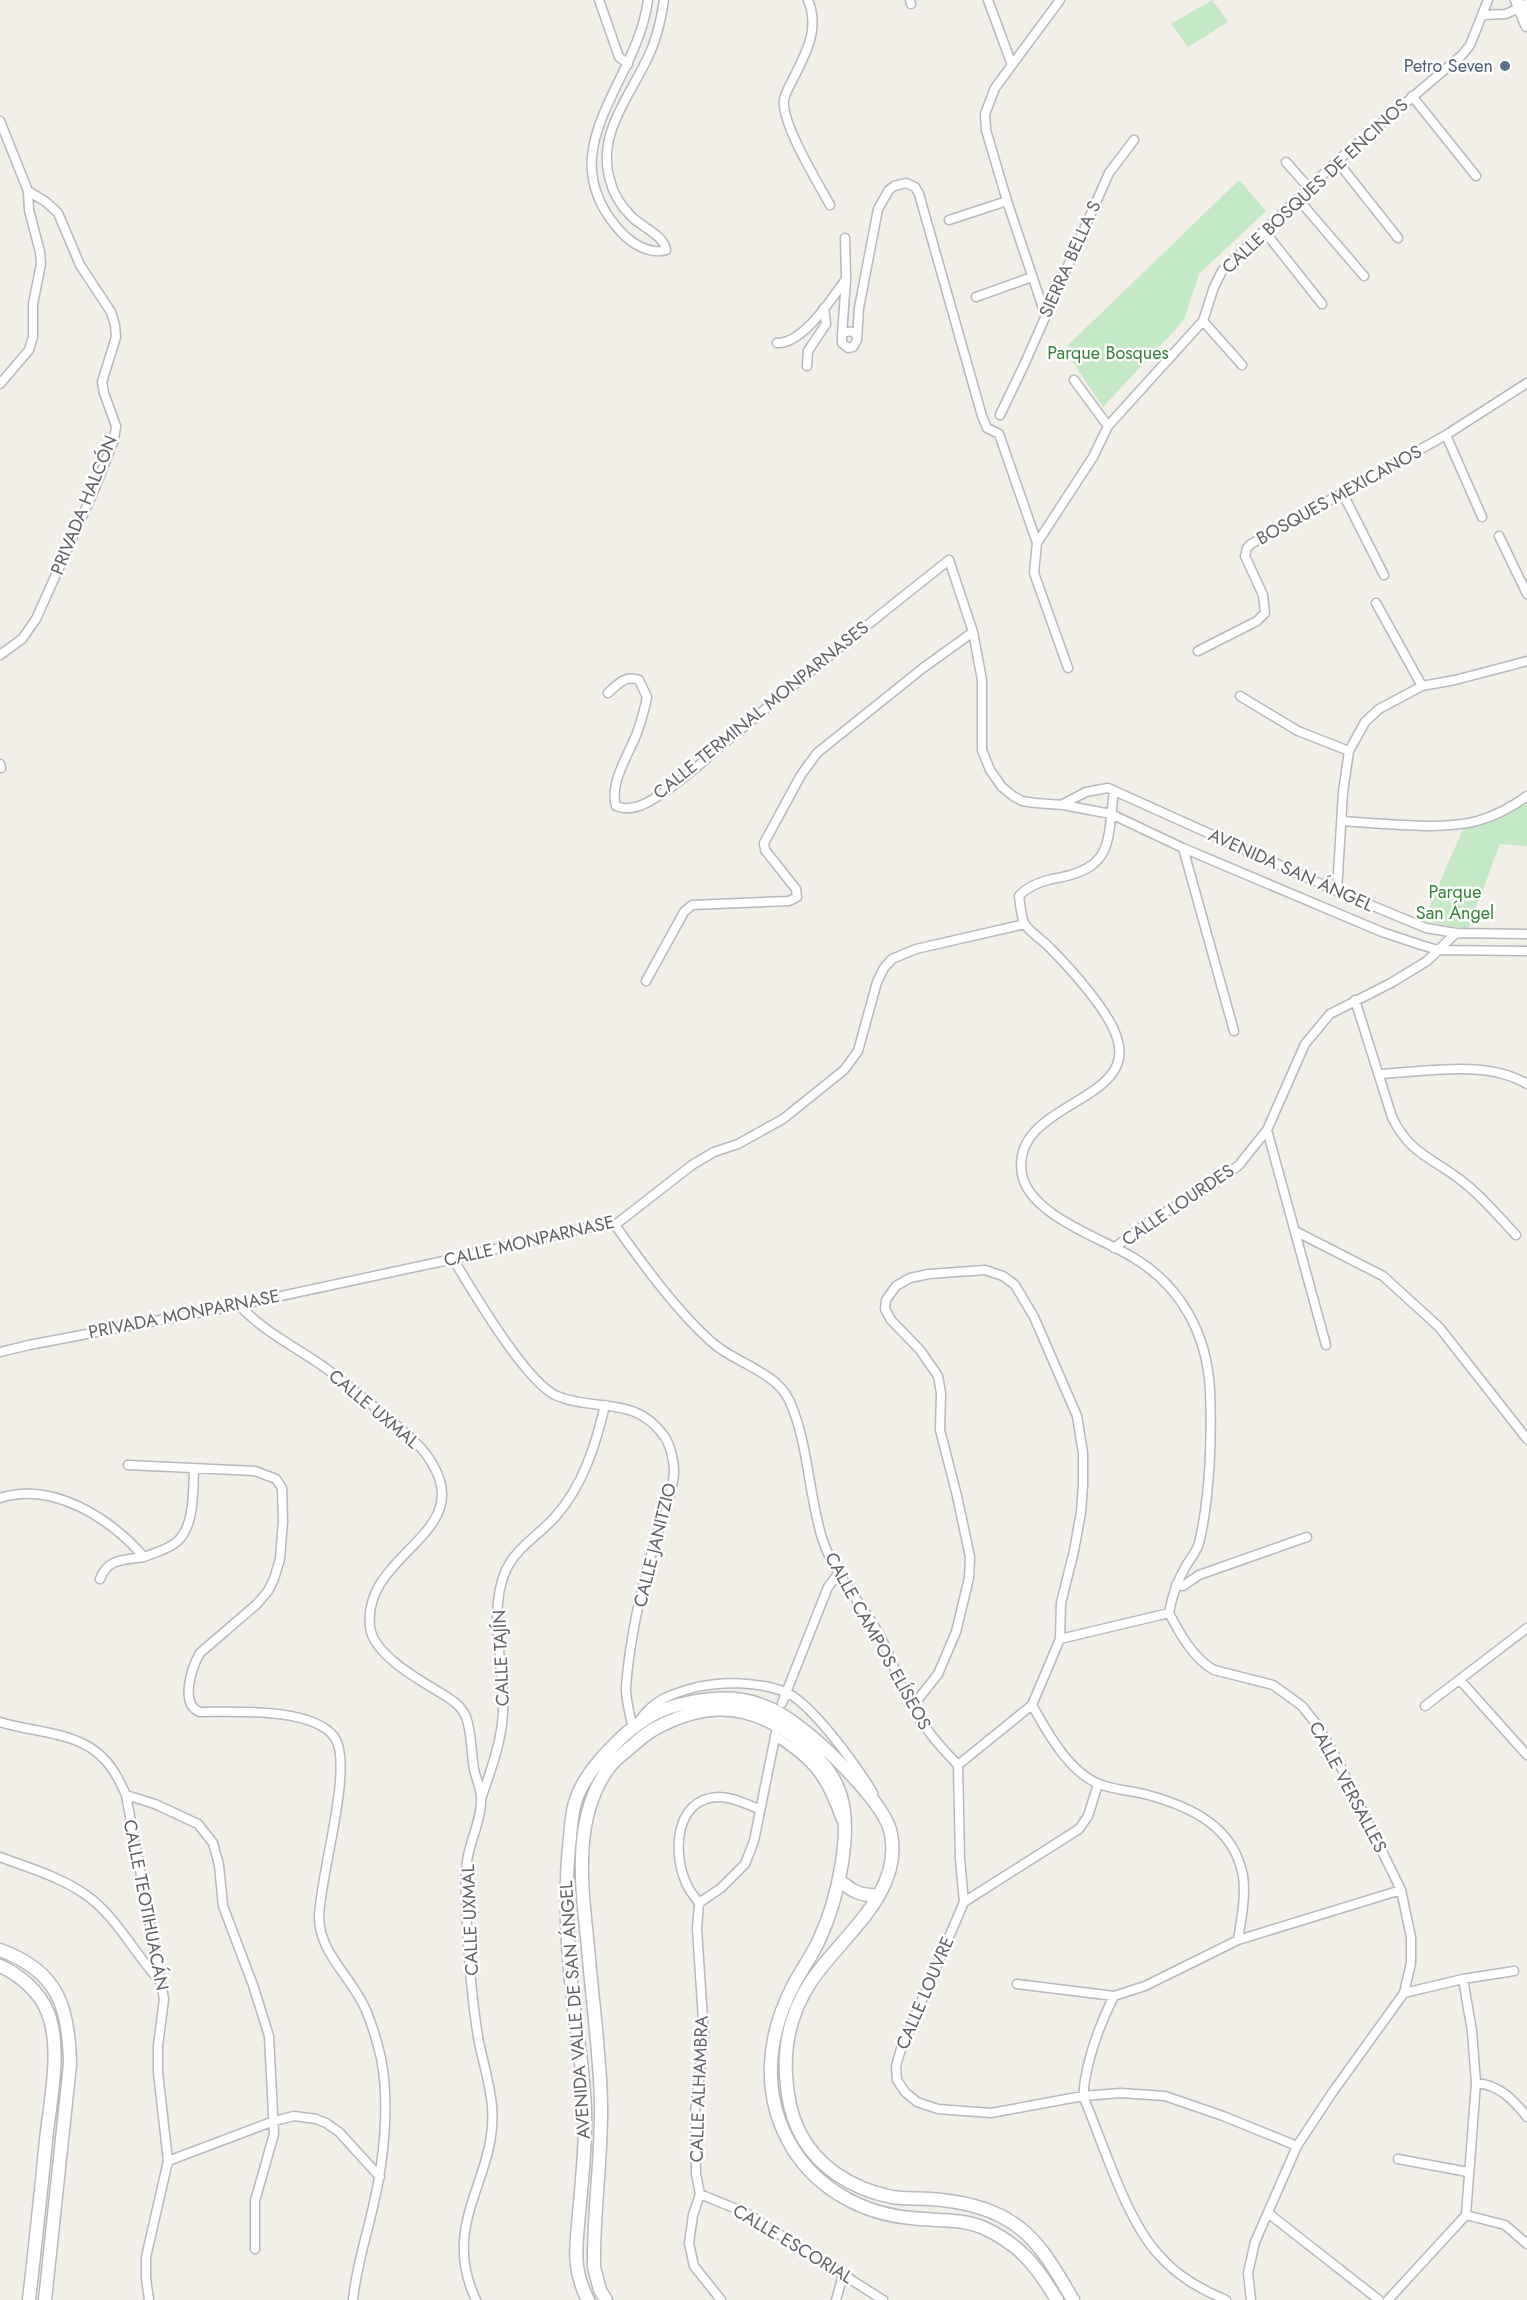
<svg xmlns="http://www.w3.org/2000/svg" width="1527" height="2300" viewBox="0 0 1527 2300" font-family="Jost,sans-serif">
<style>
.green{fill:#c5e8c5}
.lines{fill:none;stroke-linecap:round;stroke-linejoin:round}
.street-casing{stroke:#b5b8bc;stroke-width:11}
.secondary-casing{stroke:#b6babf;stroke-width:15}
.street{stroke:#fff;stroke-width:8}
.secondary{stroke:#fff;stroke-width:12}
.service-dot{fill:#5c6f8a;stroke:#fff;stroke-width:2}
.labels{text-anchor:middle;dominant-baseline:central;stroke-width:5;stroke-linejoin:round;paint-order:stroke}
.service-label{font-size:18px;fill:#4e5e75;stroke:#fff;text-anchor:end}
.street-label{font-size:18px;fill:#5f6368;stroke:#fff}
.park-label{font-size:18px;fill:#348238;stroke:#fff}
</style>
<rect width="100%" height="100%" fill="#f1efe8"/>
<path class="green" d="M1212 0 1228 22 1188 47 1171 24Z
M1239 180 1266 211 1199 274 1184 320 1103 407 1064 349Z
M1527 804V846L1500 844 1468 929 1423 921 1463 829Z"/>
<g class="lines">
<g class="street-casing">
<path id="street" d="M599 0 619 57 628 64
M648 0C637 85 546 150 621 232 632 244 651 255 666 250 665 236 640 226 631 216 621 206 613 193 610 180 596 135 630 96 648 57 657 39 661 20 664 0
M808 0C820 29 806 53 793 79 790 85 785 93 784 100 781 123 818 183 830 205
M910 0 911 4
M988 0 1012 65
M1482 15 1506 14 1527 4
M1412 96 1476 176
M0 121 28 191 29 210 40 252 41 264 33 304V337L29 350 0 384
M1337 161 1398 238
M1286 162 1309 188
M1298 199 1364 276
M949 220 1007 201
M1265 232 1322 304
M976 297 1032 277
M1045 314 1007 201 986 130 985 114 995 88 1060 0
M1203 321 1242 365
M842 335 846 279 845 238
M856 335C852 330 846 331 842 335V343L848 348 853 347 857 340 859 308 878 209 889 190 894 186 906 183 915 187 919 194 982 416 987 428 999 434 1037 543 1034 573 1068 668
M777 343C803 344 832 298 846 279
M807 366 808 351 826 324 824 308
M1074 380 1108 426
M1000 415 1024 365 1109 173 1134 140
M1446 435 1482 517
M1342 492 1384 575
M1499 536 1527 594
M1037 543 1093 457 1108 426 1203 321 1214 287 1222 271 1337 161 1462 55 1470 45 1488 0
M1376 603 1422 686
M1198 651 1257 621 1265 613 1263 595 1245 556 1247 548 1251 544 1446 435 1527 383
M0 655 22 639 36 619 95 488 114 440 116 426 104 393 102 382 116 337 115 325 111 312 80 265 58 213 46 202 28 191
M608 693C618 684 625 675 639 680L647 697C645 709 641 721 637 733 629 754 609 783 616 806 625 810 634 808 642 805 672 792 714 751 740 730 809 672 878 616 949 560L973 632 982 680V750L990 770 1002 787 1013 796 1022 801 1035 803 1063 805 1111 814 1183 848 1382 932 1421 945 1438 950 1527 951
M1240 696 1298 731 1349 751
M0 764 1 768
M1114 791C1107 844 1114 869 1052 879 1039 882 1028 886 1019 896 1020 904 1021 915 1024 923 1029 932 1043 940 1050 948 1070 968 1109 1011 1117 1038 1139 1103 1009 1103 1022 1174 1029 1215 1102 1238 1134 1258 1182 1287 1207 1335 1210 1390 1212 1436 1210 1498 1199 1543 1197 1551 1190 1559 1186 1566 1177 1581 1172 1596 1169 1613 1180 1634 1193 1658 1214 1670L1273 1685 1302 1706 1317 1725 1336 1757 1401 1890 1411 1937V1963L1404 1993 1332 2093 1297 2146 1255 2242 1248 2273 1251 2300
M1063 804 1086 792 1108 788 1337 891 1426 928 1456 933 1527 934
M1341 821C1379 823 1442 831 1477 821 1495 816 1512 807 1527 796
M1183 848 1234 1031
M1337 891 1343 792 1349 751 1365 722 1379 709 1422 686 1455 680 1527 661
M646 981 684 912 692 905 789 901 797 897 796 889 765 850 764 843 801 775 817 753 923 668 973 632
M1355 1000 1392 1117C1411 1157 1437 1159 1467 1185 1485 1200 1500 1218 1516 1235
M1379 1074C1425 1072 1486 1059 1527 1084
M1267 1130 1326 1345
M615 1225C642 1263 678 1313 714 1344 736 1363 776 1372 789 1400 809 1443 808 1496 823 1541 835 1576 861 1602 879 1634 892 1658 899 1685 913 1708 925 1729 941 1748 958 1765
M1297 1232 1383 1276 1439 1327 1527 1439
M1114 1248 1147 1223 1220 1180 1239 1165 1267 1130 1305 1044 1330 1014 1391 983 1427 961 1456 933
M453 1259C472 1290 526 1383 557 1396 596 1412 635 1395 664 1436 670 1444 674 1461 674 1471 673 1495 661 1522 654 1545 641 1588 629 1643 626 1688 626 1701 630 1716 633 1728
M239 1305C265 1333 293 1345 324 1367 346 1383 367 1401 388 1418 404 1432 423 1446 433 1465 474 1535 362 1554 370 1627 373 1653 414 1677 436 1690 447 1697 461 1704 466 1717 472 1733 471 1753 474 1769 476 1779 481 1788 481 1798 482 1819 470 1840 467 1861 464 1882 466 1904 467 1925 469 1962 472 2000 478 2037 482 2059 490 2083 492 2106 498 2179 439 2222 476 2300
M0 1352 29 1345 239 1305 453 1259 589 1227 615 1225 692 1165 714 1152 738 1144 783 1119 844 1070 858 1051 877 982 884 968 892 959 916 949 1025 924
M128 1465 255 1471 276 1479 282 1488 283 1521 280 1559 274 1579 268 1591 257 1604 200 1653C192 1667 179 1704 200 1712 234 1712 314 1707 335 1738 354 1767 319 1879 319 1918 320 1953 350 1976 364 2006 371 2021 377 2041 381 2058 390 2104 384 2161 373 2207 366 2238 356 2268 353 2300
M0 1498C53 1481 110 1518 144 1557 154 1553 165 1550 174 1544 195 1530 193 1491 194 1469
M100 1579C108 1558 124 1560 144 1557
M1176 1585 1183 1586 1199 1575 1307 1537
M1060 1639 1169 1613
M1460 1680 1527 1755
M782 1703 828 1587 838 1574
M1032 1705C1047 1732 1069 1772 1099 1784 1115 1790 1133 1791 1148 1795 1192 1807 1234 1827 1243 1876 1246 1897 1241 1920 1238 1940
M1425 1706 1527 1628
M912 1707 938 1674 956 1632 969 1578 970 1557 957 1496 940 1430 941 1393 938 1376 920 1350 891 1320 885 1309 886 1300 896 1286 910 1278 929 1274 985 1270 1003 1276 1015 1285 1034 1317 1077 1416 1083 1453V1485L1081 1512 1074 1551 1061 1603 1060 1639 1032 1705 958 1765 960 1859 964 1902 901 2049 896 2066 897 2080 905 2092 917 2102 938 2109 991 2113 1083 2096 1121 2093 1165 2096 1223 2116 1297 2146
M640 1720C654 1699 674 1693 697 1687 724 1681 757 1682 783 1691 810 1700 858 1768 873 1793
M0 1722C34 1733 79 1731 104 1759 114 1769 120 1782 126 1795L164 1999 158 2046V2072L168 2161 146 2257V2278L149 2300
M775 1736C814 1761 826 1777 841 1820
M126 1795 155 1804 198 1824 213 1843 219 1865 223 1906 253 1985 269 2036 274 2134 255 2201V2249
M482 1796C491 1770 502 1740 503 1712 505 1668 487 1612 506 1570 517 1547 539 1535 555 1517 583 1486 596 1444 605 1405
M0 1857C29 1868 61 1877 86 1895 116 1916 134 1953 159 1980
M964 1902 1079 1829 1088 1816 1098 1784
M699 1903 721 1888 745 1864 754 1841 776 1732
M1017 1984 1114 1996
M1404 1993 1463 1979 1514 1971
M1476 2083C1499 2085 1513 2099 1527 2117
M1398 2159 1468 2172
M168 2161 274 2121 294 2116 316 2119 326 2123 339 2132 380 2177
M700 2194 746 2213 883 2300
M1268 2213 1379 2300
M1466 2215 1505 2225 1527 2244
M721 2300 694 2266 689 2243 693 2215 700 2194 696 2174 695 2113 704 2035 697 1929 699 1903C696 1898 691 1893 688 1887 672 1857 673 1798 719 1797 733 1797 746 1804 759 1809
M836 2300 843 2275
M1226 2300C1200 2289 1177 2276 1158 2254 1125 2218 1103 2142 1083 2096 1086 2060 1098 2028 1114 1996L1145 1986 1238 1940 1401 1890
M1388 2300 1466 2215 1476 2083 1472 2031 1463 1979"/>
</g>
<g class="secondary-casing">
<path id="secondary" d="M1517 0 1527 25
M839 1880C853 1892 861 1896 879 1895
M0 1950C58 1971 69 2007 70 2064L45 2300
M0 1966C20 1975 40 1992 48 2013 62 2049 50 2102 46 2140 41 2193 35 2247 29 2300
M588 2300C572 2269 576 2248 579 2214 582 2180 586 2145 585 2111 584 2073 577 2036 573 1999 567 1949 564 1898 569 1847 571 1830 571 1809 579 1792 588 1772 602 1757 617 1742 634 1725 654 1711 678 1705 724 1693 760 1696 798 1726 823 1744 886 1804 891 1834 903 1895 839 1938 810 1983 792 2011 784 2042 786 2075 787 2094 790 2112 798 2129 816 2167 852 2189 892 2197 904 2199 918 2198 931 2199 958 2201 985 2206 1008 2220 1038 2237 1056 2271 1073 2300
M606 2300 600 2290 594 2267C593 2213 602 2158 601 2103 600 2052 592 1999 588 1947 582 1889 571 1817 610 1766 616 1759 624 1753 632 1746 641 1738 650 1730 662 1725 701 1706 737 1703 776 1725 799 1738 827 1762 838 1788 855 1828 837 1902 819 1940 812 1956 801 1970 793 1986 766 2038 761 2097 793 2149 819 2190 864 2214 911 2218 935 2221 961 2218 984 2228 1021 2245 1037 2267 1057 2300"/>
</g>
<use href="#street" class="street"/>
<use href="#secondary" class="secondary"/>
</g>
<circle class="service-dot" cx="1505" cy="66" r="6"/>
<g class="labels">
<g class="service-label">
<text x="1493" y="66">Petro Seven</text>
</g>
<g class="street-label">
<text transform="translate(1315 186) rotate(-43)">CALLE BOSQUES DE ENCINOS</text>
<text transform="translate(1070 259) rotate(-66)">SIERRA BELLA S</text>
<text transform="translate(1339 495) rotate(-29)">BOSQUES MEXICANOS</text>
<text transform="translate(84 505) rotate(-68)">PRIVADA HALCÓN</text>
<text transform="translate(761 710) rotate(-39)">CALLE TERMINAL MONPARNASES</text>
<text transform="translate(1291 870) rotate(24)">AVENIDA SAN ÁNGEL</text>
<text transform="translate(1178 1205) rotate(-34)">CALLE LOURDES</text>
<text transform="translate(529 1241) rotate(-13)">CALLE MONPARNASE</text>
<text transform="translate(184 1314) rotate(-11)">PRIVADA MONPARNASE</text>
<text transform="translate(374 1409) rotate(40)">CALLE UXMAL</text>
<text transform="translate(655 1545) rotate(-76)">CALLE JANITZIO</text>
<text transform="translate(878 1641) rotate(61)">CALLE CAMPOS ELÍSEOS</text>
<text transform="translate(501 1658) rotate(-92)">CALLE TAJÍN</text>
<text transform="translate(1348 1787) rotate(62)">CALLE VERSALLES</text>
<text transform="translate(146 1905) rotate(79)">CALLE TEOTIHUACÁN</text>
<text transform="translate(470 1920) rotate(-92)">CALLE UXMAL</text>
<text transform="translate(925 1993) rotate(-67)">CALLE LOUVRE</text>
<text transform="translate(575 2010) rotate(-94)">AVENIDA VALLE DE SAN ÁNGEL</text>
<text transform="translate(699 2089) rotate(-88)">CALLE ALHAMBRA</text>
<text transform="translate(793 2244) rotate(31)">CALLE ESCORIAL</text>
</g>
<g class="park-label">
<text x="1108" y="353">Parque Bosques</text>
<text x="1455" y="892">Parque<tspan x="1455" dy="21">San Ángel</tspan></text>
</g>
</g>
</svg>
